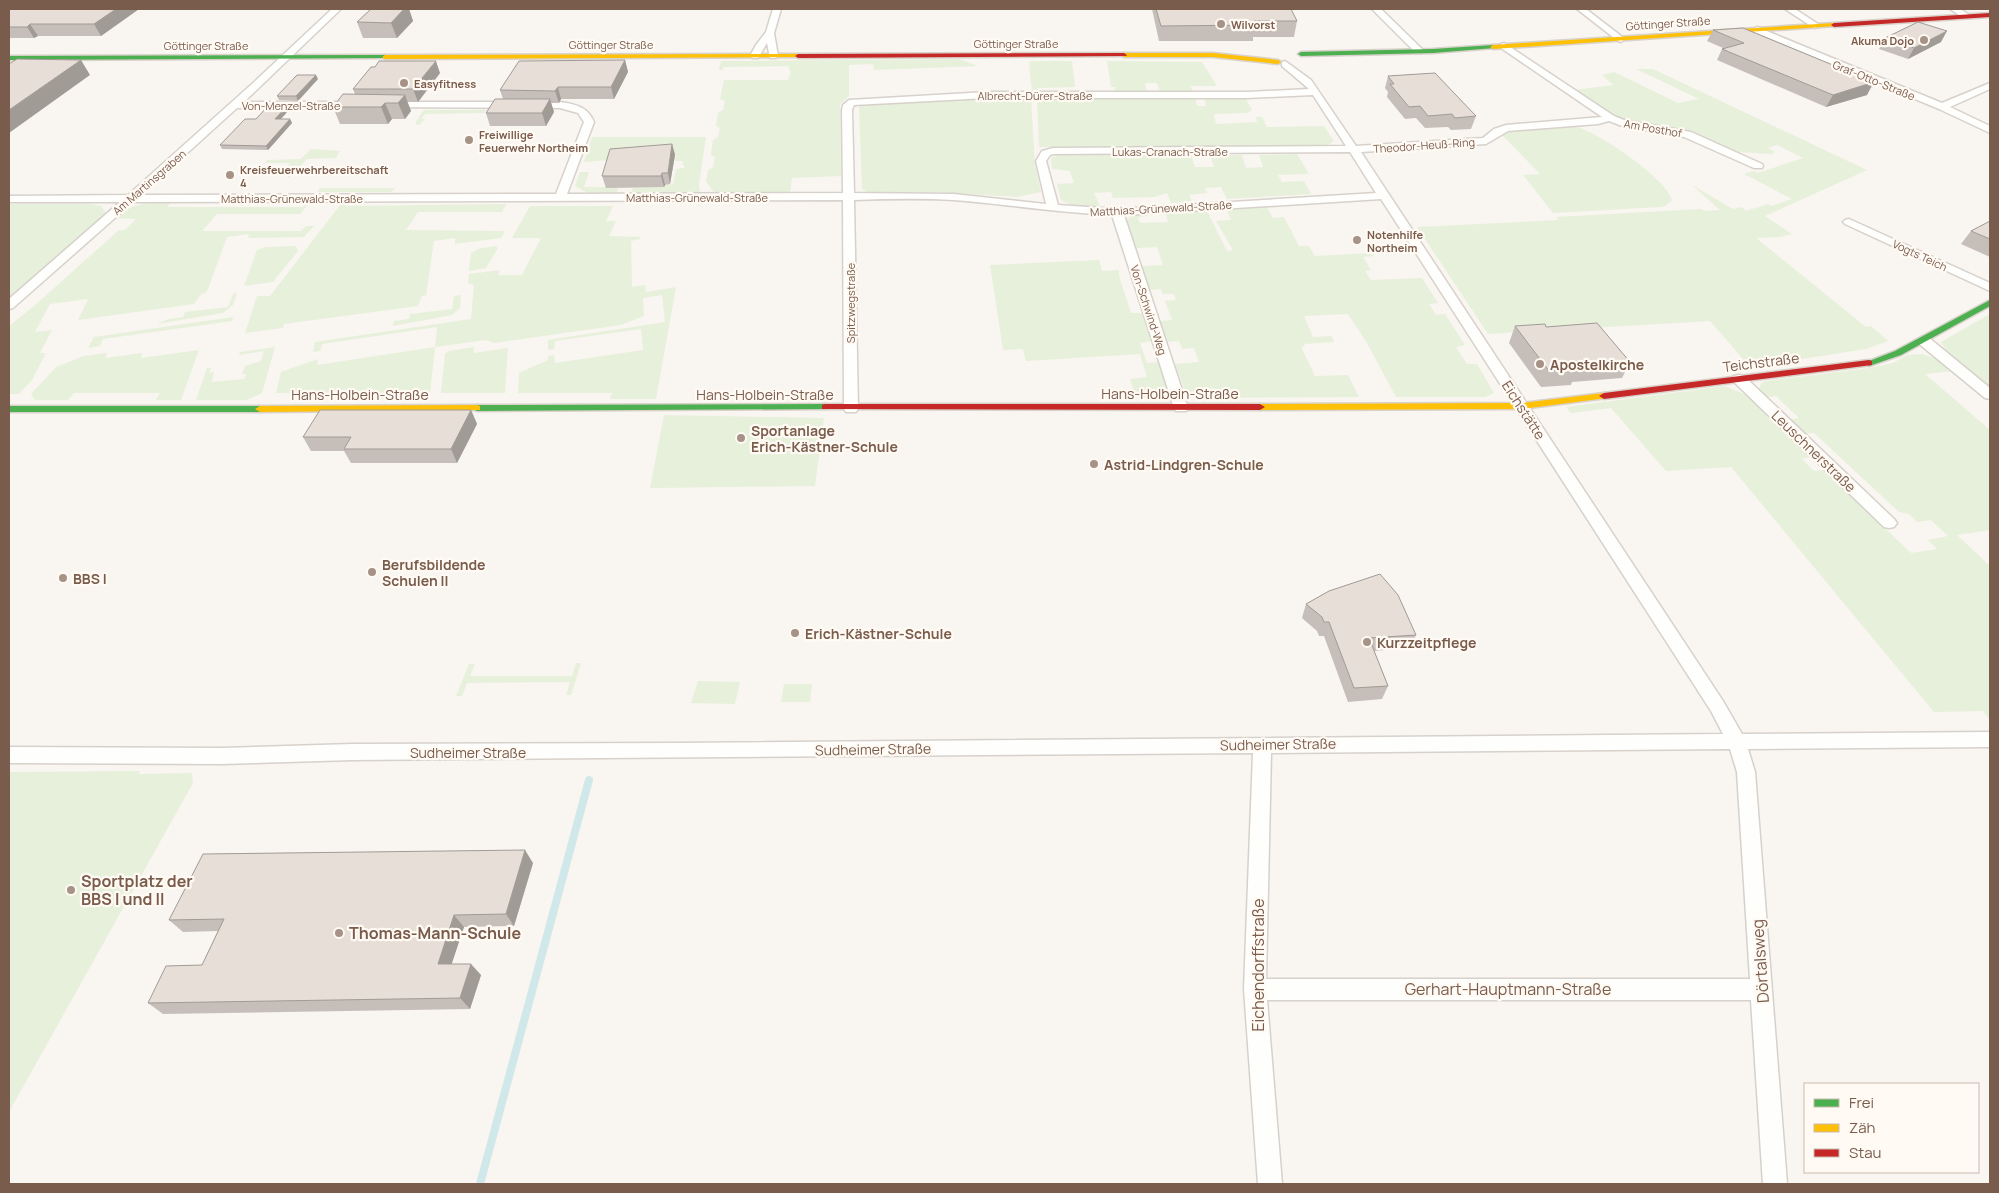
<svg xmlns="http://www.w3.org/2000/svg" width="1999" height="1193" viewBox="0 0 1999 1193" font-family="Manrope,sans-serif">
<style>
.green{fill:#e7f0db}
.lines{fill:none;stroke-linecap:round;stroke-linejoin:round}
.stream{stroke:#d0e8ea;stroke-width:8}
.street-casing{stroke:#d7d1cb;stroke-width:3}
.fast-casing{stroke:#d9d2cb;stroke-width:3}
.slow-casing{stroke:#d9d2cb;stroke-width:3}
.jam-casing{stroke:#d9d2cb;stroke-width:3}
.street{fill:#fefefd;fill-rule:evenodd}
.fast{fill:#4caf50;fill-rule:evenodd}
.slow{fill:#ffc107;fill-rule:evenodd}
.jam{fill:#c62828;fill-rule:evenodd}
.wall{fill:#c6bfb9}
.shaded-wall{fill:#a19b96}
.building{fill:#e6ded7;stroke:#a19b96}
.poi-dot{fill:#a69286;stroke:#fffaf3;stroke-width:2}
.labels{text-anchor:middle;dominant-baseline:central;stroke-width:4.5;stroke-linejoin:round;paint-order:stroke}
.far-street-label{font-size:11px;fill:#7a5c4d;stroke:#fffaf3}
.far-poi-label{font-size:11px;font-weight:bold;fill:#7a5c4d;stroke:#fffaf3;text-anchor:start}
.street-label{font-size:14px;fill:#7a5c4d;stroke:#fffaf3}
.poi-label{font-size:14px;font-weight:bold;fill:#7a5c4d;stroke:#fffaf3;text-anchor:start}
.near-poi-label{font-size:16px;font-weight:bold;fill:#7a5c4d;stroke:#fffaf3;text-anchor:start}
.near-street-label{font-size:16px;fill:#7a5c4d;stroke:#fffaf3}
</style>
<rect width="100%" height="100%" fill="#f9f5f0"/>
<path class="green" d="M959 59 978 66 874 70 873 64 849 65V96L840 104 841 176 792 178 790 193H714L706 181 708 170 713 167 715 157 711 155 713 140 718 137 720 128 716 126 718 113 723 110 725 101 720 99 724 80H788L791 71 789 70V66L724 67 722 70H719L721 61Z
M1032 61H1072L1075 87 1038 88V92H1032L1029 62Z
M1107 61 1202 62 1217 86H1191L1192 91H1160L1157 83H1145L1147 92H1115V87H1111Z
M1636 69H1653L1867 170 1765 216 1792 234 1781 237 1756 238 1866 327 1871 326 1888 341 1866 349 1750 367 1710 321 1488 334 1417 227 1559 220 1556 217 1701 209 1705 211 1720 210 1692 185 1733 209 1742 207 1746 211 1768 204 1771 206 1792 199 1744 174 1753 171 1758 173 1803 158 1777 145 1768 148 1775 152 1771 154 1738 152 1684 130 1625 121 1613 117 1574 90 1613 85 1602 75 1614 72 1678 103 1699 99Z
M1195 98 1197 106H1206L1204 98H1245L1252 110 1247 113 1214 114 1216 124 1257 122 1256 117H1262L1267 127 1324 126 1334 141 1328 145 1290 147H1039L1037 99Z
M985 99H1031L1035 165 1041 192 1017 197 938 192 870 193 862 189 859 107 868 103Z
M425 110H486L484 113 425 114 421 119H425L419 125H416V122L422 112Z
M1576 127C1597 131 1668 180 1672 200L1665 206 1660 207 1553 213 1523 175 1540 174 1503 136 1510 131Z
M592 137H706L699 184 700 193H631L633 188H618L616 194H590L575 186 580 172H589L584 187H664L665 185 673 184 676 169 684 168V165H682L683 161H675L676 155 584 162Z
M311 149 340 151 336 158 307 159 289 178 283 172 290 163H265L267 160 301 159Z
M1297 154 1309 174 1278 175 1282 182 1304 181 1311 194 1227 199 1221 187 1205 188 1207 193 1189 195 1192 201 1171 203 1167 193 1155 197 1113 198 1111 192 1094 193 1100 206H1074L1061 200 1057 184 1074 183 1070 171 1052 169 1051 158 1058 155H1191L1195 167H1214L1210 155H1242L1246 168 1263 167 1259 155Z
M320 188H394L395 189 391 192H317Z
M344 200H348L345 206 506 204 502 212H418L406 230 505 231 501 238 455 244V238L434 241 426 295 422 296 418 306 284 324 283 328 245 333 257 296H270Z
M156 201H172L167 207H303L308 201H311L300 214H217L202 231H301L306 226H314L304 237 248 238 249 234 227 237 208 289 205 293 201 294 194 304 78 320 88 299 50 304 35 332 52 330 40 353H46L32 380 19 394H9V326L34 306 119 230H125L136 219 114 218 131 207Z
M9 204H90L101 206 106 213 9 298Z
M530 206H613L606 221H616L609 236 640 237V239L631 241 632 287 645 285 646 292 676 287 656 399H610L612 393H518L519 373 548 360V356L554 355 555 363 643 350 641 329 555 341 554 349 548 350V340L665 322 662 295 643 298 644 316 621 325 494 343 486 340 435 347 430 393H421L418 399H372L375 393H276L281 372 318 359 317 365 435 347 437 327 322 344 320 351 313 352 315 342 471 319 474 285 468 283 469 274 500 270 498 275H522L541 238H512Z
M1267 207 1273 218 1284 217 1299 246H1309L1315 256 1372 253 1374 256 1363 257 1371 270 1365 271 1371 280 1422 278 1438 303 1429 304 1436 315 1445 314 1465 345 1456 347 1467 364H1477L1494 393 1485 397H1396L1367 343 1348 314 1304 316 1313 337 1332 336 1334 342 1304 344 1305 346 1301 347 1315 376 1348 375 1359 397 1196 398 1186 393 1175 364 1199 362 1194 348 1182 349 1179 341 1167 342 1160 321 1172 320 1165 301 1176 300 1174 294H1163L1161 289 1149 290 1142 266 1163 265 1157 247 1136 248 1126 220 1134 215 1147 214 1148 216 1138 217 1140 223 1168 222 1166 215 1153 214 1207 211 1227 251 1233 250 1216 221 1231 220 1227 210Z
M296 246 298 251 273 282 244 286 257 250 265 247Z
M495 246 498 248 486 268 469 271 471 253 478 249Z
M1099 260 1102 271 1119 270V276L1131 313H1142L1152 341 1140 343 1147 363 1158 362 1169 392 1163 397 1136 398 1130 379 1147 377 1140 354 1026 361 1023 349 1003 350 990 265Z
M237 293 233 305 223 313 157 324 169 319 183 317 185 312 228 307 233 294Z
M461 295 460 308 452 315 393 326 394 321 409 319 410 314 452 309 454 296Z
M1990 314V388L1948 353 1941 342Z
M233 317 232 321 103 339 100 346 88 348 94 337Z
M275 347 262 393 247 400H196L207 368H211L210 373 214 372 212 382 244 379 246 374H242L245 366 261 361 264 351 239 355 240 352Z
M474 347V353L508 348 505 393H441L445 354 449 351Z
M199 350 181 400H156L160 393H74L68 400H35L31 394 56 367 84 356 107 353 105 358 142 353 141 358Z
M1922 354 1937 359 1954 371 1925 374 1990 430V530L1957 535 1990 566V720L1983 711 1934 712 1731 467 1666 471 1611 408 1571 413 1566 407 1725 386 1746 395 1810 457 1802 459 1814 471 1823 470 1911 553 1937 549 1928 540 1948 536 1931 520 1917 522 1909 514 1899 512 1814 433 1802 434 1787 420 1799 418 1776 396 1764 398 1759 389 1761 383 1766 381 1869 368 1893 363 1907 355Z
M664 415 824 418 815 486 650 488Z
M576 663H581L571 695H566L570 682 467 683 462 696H456L469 664H475L470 676H572Z
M698 681 740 682 735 704 691 703Z
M784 684H812L810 702H781Z
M140 771 139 774 192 773 193 783 9 1112V772Z"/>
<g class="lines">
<path class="stream" d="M480 1184 589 780"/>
<g class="street-casing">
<path id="street" d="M332 9H341L244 102H355L358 103V107L237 108 141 195 556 194 584 122 578 113 560 108 384 107V103L387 102H560C575 104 588 107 594 122L567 194 843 193 842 110 843 105 849 100 987 92H1247L1309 89 1282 66V62L1285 61 1311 80 1356 146 1483 138 1494 129 1506 125 1602 117 1501 48V44L1504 43 1614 116 1624 120 1691 132 1762 164 1763 166 1762 168H1754L1684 137 1622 126 1609 121 1598 124 1508 131 1486 144 1361 152 1723 701 1742 734 1990 732V747L1748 749 1755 772 1787 1184H1763L1751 1000H1267L1282 1184H1258L1244 989 1253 753 352 760 222 764 9 763V747L222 748 352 744 681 743 1723 734 1711 711 1381 199 1124 215 1188 408 1186 411H1176L1174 408 1112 215C1059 213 1006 204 953 200 920 198 887 199 854 200L858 409 856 412H846L844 409 843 200 133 202 13 308 9 309V299L120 202H9V196L128 195 253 83ZM1313 95 1346 146 1053 148 1042 151 1036 161 1046 204 954 194 854 193 852 110 854 105 987 98H1247ZM1350 152 1376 193 1117 209 1058 205 1046 161 1050 155 1054 154ZM1730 749 1737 772 1750 979H1266L1271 753Z
M773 9H781L774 33 778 56 776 58H770L767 43 758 58H752L750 56 756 45 766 32Z
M1372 9H1381L1422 49V53H1416Z
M1577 9H1586L1625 39 1621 42 1618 41Z
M1785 9H1795L1821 26 1814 28Z
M1950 9H1960L1971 16 1964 18Z
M1757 27 1942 103 1990 83V89L1950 107 1990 126V133L1939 109 1754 32 1753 30Z
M1849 219 1990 283V291L1845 224 1843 222 1845 220Z
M1923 336 1928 337 1990 388V399L1985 398 1918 343 1917 340Z
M1739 375 1744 376 1894 519 1897 523 1894 527 1889 528 1884 527 1734 382 1732 379 1734 376Z"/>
</g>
<g class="fast-casing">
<path id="fast" d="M1493 45 1495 46V48L1433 53 1301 56 1298 54 1301 52 1433 49Z
M385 55 387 56V58L9 60V56Z
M1990 300V306L1901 355 1869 366 1864 363 1895 351Z
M825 404 828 405V409L477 411 472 408 477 405Z
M9 406H260L265 409 260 412H9Z"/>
</g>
<g class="slow-casing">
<path id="slow" d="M1834 23 1836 24V26L1493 49 1490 47 1493 45Z
M1213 53 1278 60 1281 62 1278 64 1213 57H1124L1121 55 1124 53Z
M798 54 801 56 800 57 385 59 382 57 385 55Z
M1604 393 1607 394V398L1522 409 1260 410 1255 407 1260 404 1522 403Z
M477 405 480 406V410L260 412 255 409 260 406Z"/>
</g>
<g class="jam-casing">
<path id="jam" d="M1990 13V17L1834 27 1831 25 1834 23Z
M1124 53 1127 55 1126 56 798 58 795 56 798 54Z
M1869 360 1872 361V365L1604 399 1599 396 1604 393Z
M825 404H1260L1265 407 1260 410 822 409V405Z"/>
</g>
<use href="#street" class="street"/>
<use href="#fast" class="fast"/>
<use href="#slow" class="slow"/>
<use href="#jam" class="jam"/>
</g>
<path class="wall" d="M9 9H139L101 36H38L34 38H9Z
M371 9H409L413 21 397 38H363L357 22Z
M1152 9H1291L1297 21 1294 37H1253V41H1159Z
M1713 30 1867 95 1826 107 1717 60 1722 49 1723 48 1707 41Z
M1885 38 1941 42 1908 59 1879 49Z
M625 60 628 72 614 99H561L559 103H551L554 112 546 126H490L486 113 503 99 500 90Z
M440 73 418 102H407L411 111 405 119H392L388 124H340L333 107 355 94 353 89Z
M1388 76 1476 116 1471 129 1451 130 1448 127 1425 128 1416 118 1405 119 1387 97 1388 92 1385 88Z
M318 79 298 101 279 100 277 96Z
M289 110 281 119H290L292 123 268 150 222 149 220 145 256 119Z
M672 144 675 155 670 184 665 185 664 187 606 188 602 176Z
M1990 221V257L1961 244 1971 231Z
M1515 326 1546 327 1630 362 1622 378 1572 382 1571 385 1541 387 1509 343Z
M471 410 477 424 457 463H351L344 451H311L303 437Z
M1306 604 1416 635 1410 648 1374 651 1388 686 1382 699 1348 702 1324 636H1319L1317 631 1302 618Z
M533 863 514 926 464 927 451 964 481 975 470 1009 163 1014 148 1003 202 965 218 931 183 932 169 920Z"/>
<path class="shaded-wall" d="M116 9H139L101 36 94 24Z
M404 9H409L413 21 397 38 391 23Z
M30 24 38 36 34 38 27 27Z
M1947 31 1941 42 1908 59 1914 48Z
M81 60 90 75 9 133V110Z
M625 60 628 72 614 99 611 87Z
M436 61 440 73 418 102 413 89Z
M316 75 318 79 298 101 296 96Z
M1874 82 1867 95 1826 107 1833 95Z
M558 87 561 99 559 103 555 91Z
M405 95 411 111 405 119 398 103Z
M550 99 554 112 546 126 542 113Z
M385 103 392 119 388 124 381 107Z
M287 106 289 110 277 123 275 119Z
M290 119 292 123 268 150 266 146Z
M672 144 675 155 670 184 668 173Z
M662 173 665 185 664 187 661 176Z
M471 410 477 424 457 463 451 449Z
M525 850 533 863 514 926 506 914Z
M454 915 464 927 448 975 438 964Z
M471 964 481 975 470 1009 460 998Z"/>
<path class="building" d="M9 9H116L94 24H30L27 27H9Z
M371 9H404L391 23 357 22Z
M1156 9H1291L1297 21H1254L1255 25 1161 26Z
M1918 22 1947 31 1914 48 1885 38Z
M1743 28 1874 82 1833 95 1722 49 1744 43 1713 30Z
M17 59 81 60 9 110V64Z
M625 60 611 87H558L555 91 500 90 519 61Z
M379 61H436L413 89H353L371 67H375Z
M1435 73 1476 116 1455 118 1452 114 1428 116 1420 106 1409 107 1390 84H1394L1388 76Z
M297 75H316L296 96H277Z
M343 94 405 95 398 103H385L381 107H333Z
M495 99H550L542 113H486Z
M268 106H287L275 119H290L266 146 220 145 245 119H256Z
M672 144 668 173H662L661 176H602L610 149Z
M1990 221V239L1971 231Z
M1597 323 1630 362 1577 366 1579 368 1549 371 1515 326 1545 324 1546 327Z
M320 410H471L451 449H344L351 437H303Z
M1380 574 1398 595 1416 635 1369 638 1388 686 1354 688 1329 622H1324L1322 617 1306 604 1329 591Z
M525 850 506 914 454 915 438 964H471L460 998 148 1003 166 966 202 965 224 919 169 920 203 854Z"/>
<g class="poi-dot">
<circle cx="1221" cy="24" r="5"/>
<circle cx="1924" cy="40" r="5"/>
<circle cx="404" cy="83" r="5"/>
<circle cx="469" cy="140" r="5"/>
<circle cx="230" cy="175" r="5"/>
<circle cx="1357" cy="240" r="5"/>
<circle cx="1540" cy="364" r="5"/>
<circle cx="741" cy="438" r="5"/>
<circle cx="1094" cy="464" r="5"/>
<circle cx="372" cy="572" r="5"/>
<circle cx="63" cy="578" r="5"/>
<circle cx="795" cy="633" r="5"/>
<circle cx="1367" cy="642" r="5"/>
<circle cx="71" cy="890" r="5"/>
<circle cx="339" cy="933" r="5"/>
</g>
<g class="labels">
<g class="far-street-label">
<text transform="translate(1668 23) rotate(-4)">Göttinger Straße</text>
<text x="1016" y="43">Göttinger Straße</text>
<text x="611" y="44">Göttinger Straße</text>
<text x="206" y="45">Göttinger Straße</text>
<text transform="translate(1874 80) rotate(22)">Graf-Otto-Straße</text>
<text x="1035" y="95">Albrecht-Dürer-Straße</text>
<text x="291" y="105">Von-Menzel-Straße</text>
<text transform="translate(1653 128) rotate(10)">Am Posthof</text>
<text transform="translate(1424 145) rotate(-4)">Theodor-Heuß-Ring</text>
<text x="1170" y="151">Lukas-Cranach-Straße</text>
<text transform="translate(149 182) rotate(-41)">Am Martinsgraben</text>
<text x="697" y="197">Matthias-Grünewald-Straße</text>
<text x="292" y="198">Matthias-Grünewald-Straße</text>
<text transform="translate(1161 208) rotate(-3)">Matthias-Grünewald-Straße</text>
<text transform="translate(1920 255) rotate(25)">Vogts Teich</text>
<text transform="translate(850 303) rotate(-90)">Spitzwegstraße</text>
<text transform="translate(1149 310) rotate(72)">Von-Schwind-Weg</text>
</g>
<g class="far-poi-label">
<text x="1231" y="24">Wilvorst</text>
<text x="1914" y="40" text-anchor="end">Akuma Dojo</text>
<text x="414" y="83">Easyfitness</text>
<text x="479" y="134">Freiwillige<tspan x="479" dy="13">Feuerwehr Northeim</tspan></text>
<text x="240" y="169">Kreisfeuerwehrbereitschaft<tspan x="240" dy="13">4</tspan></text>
<text x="1367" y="234">Notenhilfe<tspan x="1367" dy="13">Northeim</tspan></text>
</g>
<g class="street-label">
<text transform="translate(1761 362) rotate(-7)">Teichstraße</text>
<text x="1170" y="393">Hans-Holbein-Straße</text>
<text x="360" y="394">Hans-Holbein-Straße</text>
<text x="765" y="394">Hans-Holbein-Straße</text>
<text transform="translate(1524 410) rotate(57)">Eichstätte</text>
<text transform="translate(1814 451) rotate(44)">Leuschnerstraße</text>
<text transform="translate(1278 744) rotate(-1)">Sudheimer Straße</text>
<text transform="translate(873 749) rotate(-1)">Sudheimer Straße</text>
<text x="468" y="752">Sudheimer Straße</text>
</g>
<g class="poi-label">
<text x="1550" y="364">Apostelkirche</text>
<text x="751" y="430">Sportanlage<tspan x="751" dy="16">Erich-Kästner-Schule</tspan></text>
<text x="1104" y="464">Astrid-Lindgren-Schule</text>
<text x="382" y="564">Berufsbildende<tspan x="382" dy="16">Schulen II</tspan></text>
<text x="73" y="578">BBS I</text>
<text x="805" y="633">Erich-Kästner-Schule</text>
<text x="1377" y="642">Kurzzeitpflege</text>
</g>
<g class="near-poi-label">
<text x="81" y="881">Sportplatz der<tspan x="81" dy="18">BBS I und II</tspan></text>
<text x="349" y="933">Thomas-Mann-Schule</text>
</g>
<g class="near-street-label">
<text transform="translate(1760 961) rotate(-94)">Dörtalsweg</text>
<text transform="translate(1258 965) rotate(-90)">Eichendorffstraße</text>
<text x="1508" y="989">Gerhart-Hauptmann-Straße</text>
</g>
</g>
<rect width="1999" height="1193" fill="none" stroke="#7a5c4d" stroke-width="20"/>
<rect x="1804" y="1083" width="175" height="90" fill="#fffaf3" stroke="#cabbb1"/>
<rect x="1814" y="1099" width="25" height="8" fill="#4caf50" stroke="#cabbb1"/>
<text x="1849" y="1108" font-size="15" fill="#7a5c4d">Frei</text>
<rect x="1814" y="1124" width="25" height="8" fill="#ffc107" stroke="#cabbb1"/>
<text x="1849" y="1133" font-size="15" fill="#7a5c4d">Zäh</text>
<rect x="1814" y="1149" width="25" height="8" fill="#c62828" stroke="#cabbb1"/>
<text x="1849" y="1158" font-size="15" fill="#7a5c4d">Stau</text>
</svg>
